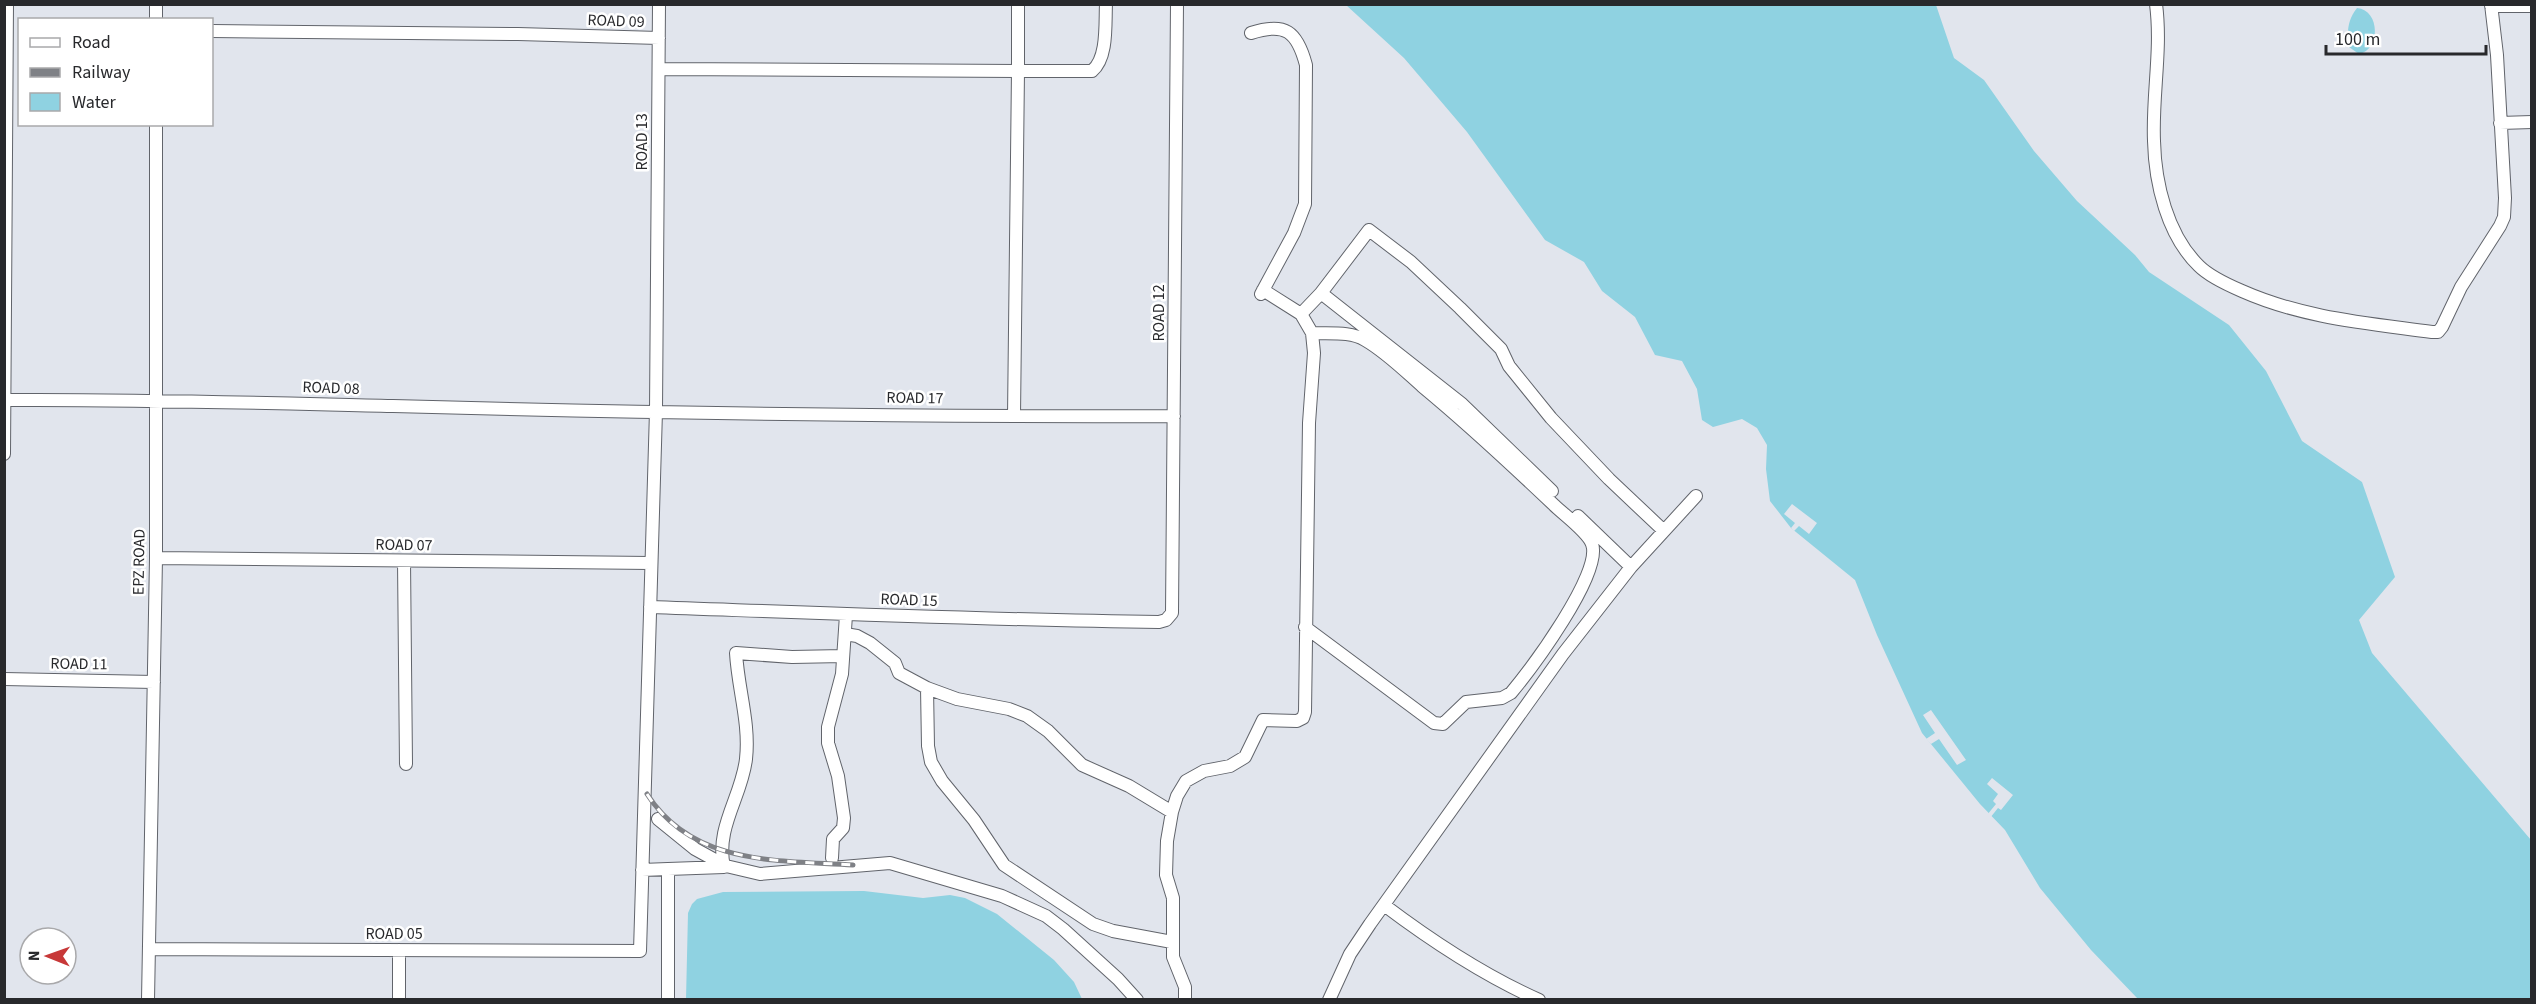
<svg xmlns="http://www.w3.org/2000/svg" width="2536" height="1004" viewBox="0 0 2536 1004" font-family="'Source Sans 3',sans-serif">
<style>
.water{fill:#8fd2e1}
.pier{fill:#e1e5ed}
.lines{fill:none;stroke-linecap:round;stroke-linejoin:round}
.street-casing{stroke:#61646b;stroke-width:14}
.street{stroke:#fff;stroke-width:12}
.rail-casing{stroke:#7f8186;stroke-width:5}
.rail{stroke:#fff;stroke-width:3;stroke-dasharray:9;stroke-linecap:butt}
.labels{text-anchor:middle;dominant-baseline:central;stroke-width:5;stroke-linejoin:round;paint-order:stroke}
.street-label{font-size:16px;fill:#28292c;stroke:#fff}
</style>
<rect width="100%" height="100%" fill="#e1e5ed"/>
<path class="water" d="M1346 5H1936L1954 58 1984 80 2034 151 2077 201 2135 255 2149 272 2229 325 2266 371 2302 441 2362 482 2395 577 2359 620 2372 653 2531 840V999H2138L2091 950 2040 888 2005 830 1980 804 1922 733 1877 635 1855 580 1791 528 1770 501 1766 469 1767 445 1757 428 1742 419 1713 427 1702 420 1697 389 1682 361 1655 355 1635 317 1602 291 1584 262 1545 240 1467 132 1404 58Z
M2357 8C2380 10 2381 49 2359 54L2349 47C2347 32 2347 21 2357 8Z
M864 891 923 898 950 895 965 898 997 914 1054 960 1074 982 1082 999H686L688 913 692 904 697 899 723 892Z"/>
<path class="pier" d="M1792 504 1817 523 1809 534 1799 526 1794 531 1791 528 1795 523 1784 514Z
M1931 710 1966 760 1957 765 1939 739 1931 744 1926 739 1935 733 1923 715Z
M1992 778 2013 795 2001 810 1998 808 1990 818 1987 815 1996 804 1993 801 1998 794 1987 784Z"/>
<g class="lines">
<g class="street-casing">
<path id="street" d="M1018 4V71H1092C1108 58 1105 24 1106 4
M2156 4C2162 50 2152 95 2154 141 2155 183 2167 235 2199 266 2210 277 2228 285 2242 291 2303 318 2367 323 2432 332H2438L2442 327 2461 287 2500 226 2504 217 2505 198 2497 55 2491 4
M2491 6H2532
M156 20V4
M212 31 518 34 659 38
M1251 33C1285 22 1297 31 1306 65L1305 204 1294 233 1261 294
M659 69 1018 71 1014 416
M2500 123 2532 122
M1321 293 1369 230 1411 262 1460 308 1501 349 1509 366 1551 418 1609 479 1664 531
M1301 314 1321 293 1462 404 1552 491
M5 400C135 399 264 403 393 406 653 413 914 417 1174 416
M4 454 7 4
M1578 516 1631 567
M156 558 651 563
M404 561 406 764
M650 607C820 613 989 620 1159 622L1166 620 1172 613 1177 4
M1305 627 1434 723 1443 724 1466 702 1502 698 1511 693C1531 669 1603 573 1592 544 1588 532 1563 514 1554 505 1511 464 1468 424 1422 386 1405 371 1386 352 1365 340 1350 331 1330 334 1312 333
M845 634 857 636 870 643 895 663 899 673 927 688 928 746 931 762 942 781 974 820 1004 865 1093 924 1113 931 1172 942
M4 679 154 682
M927 688 957 699 1009 709 1027 716 1048 731 1082 765 1129 786 1172 812
M658 819 695 849 726 866 760 874 890 863 1002 896 1046 916 1063 929 1118 979 1137 1000
M832 858 833 839 843 828 844 818 838 776 828 743V727L842 674 846 615
M668 869 724 867C715 828 742 796 746 759 750 723 738 689 736 653L792 657 843 656
M642 870 668 869V1000
M1384 905C1433 942 1483 975 1539 1000
M149 949 640 951 656 411 659 4
M148 1000 156 558V124
M399 1000V950
M1185 1000V987L1173 957V898L1166 875 1167 841 1172 812 1177 796 1186 781 1204 771 1230 766 1245 757 1263 720 1297 721 1303 718 1305 712 1309 423 1314 353 1312 333 1301 314 1263 290
M1329 1000 1350 954 1370 924 1563 654 1631 567 1696 496"/>
</g>
<use href="#street" class="street"/>
<g class="rail-casing">
<path id="rail" d="M647 794C693 866 778 860 853 865"/>
</g>
<use href="#rail" class="rail"/>
</g>
<g class="labels">
<g class="street-label">
<text transform="translate(616 21) rotate(2)">ROAD 09</text>
<text transform="translate(642 142) rotate(-90)">ROAD 13</text>
<text transform="translate(1159 313) rotate(-90)">ROAD 12</text>
<text transform="translate(331 388) rotate(2)">ROAD 08</text>
<text transform="translate(915 398) rotate(1)">ROAD 17</text>
<text transform="translate(404 545) rotate(1)">ROAD 07</text>
<text transform="translate(139 562) rotate(-89)">EPZ ROAD</text>
<text transform="translate(909 600) rotate(2)">ROAD 15</text>
<text transform="translate(79 664) rotate(1)">ROAD 11</text>
<text x="394" y="934">ROAD 05</text>
</g>
</g>
<rect width="2536" height="1004" fill="none" stroke="#28292c" stroke-width="12"/>
<rect x="18" y="18" width="195" height="108" fill="#ffffff" stroke="#a9a9ab" stroke-width="1.5"/>
<rect x="30" y="38" width="30" height="9" fill="#ffffff" stroke="#a9a9ab" stroke-width="1.5"/>
<text x="72" y="48" font-size="18" fill="#28292c">Road</text>
<rect x="30" y="68" width="30" height="9" fill="#7f8186" stroke="#a9a9ab" stroke-width="1.5"/>
<text x="72" y="78" font-size="18" fill="#28292c">Railway</text>
<rect x="30" y="93" width="30" height="18" fill="#8fd2e1" stroke="#a9a9ab" stroke-width="1.5"/>
<text x="72" y="108" font-size="18" fill="#28292c">Water</text>
<g transform="translate(48 956) rotate(271)"><circle r="28" fill="#ffffff" stroke="#a9a9ab" stroke-width="1.5"/>
<path d="M0-4.5L10 22L0 15L-10 22Z" fill="#c73838"/>
<text y="-9" font-size="16" font-weight="bold" text-anchor="middle" fill="#28292c">N</text>
</g>
<path d="M2326 45v9h160v-9" fill="none" stroke="#28292c" stroke-width="3"/>
<text x="2335" y="45" font-size="18" fill="#28292c" stroke="#ffffff" stroke-width="4.5" paint-order="stroke">100 m</text>
</svg>
